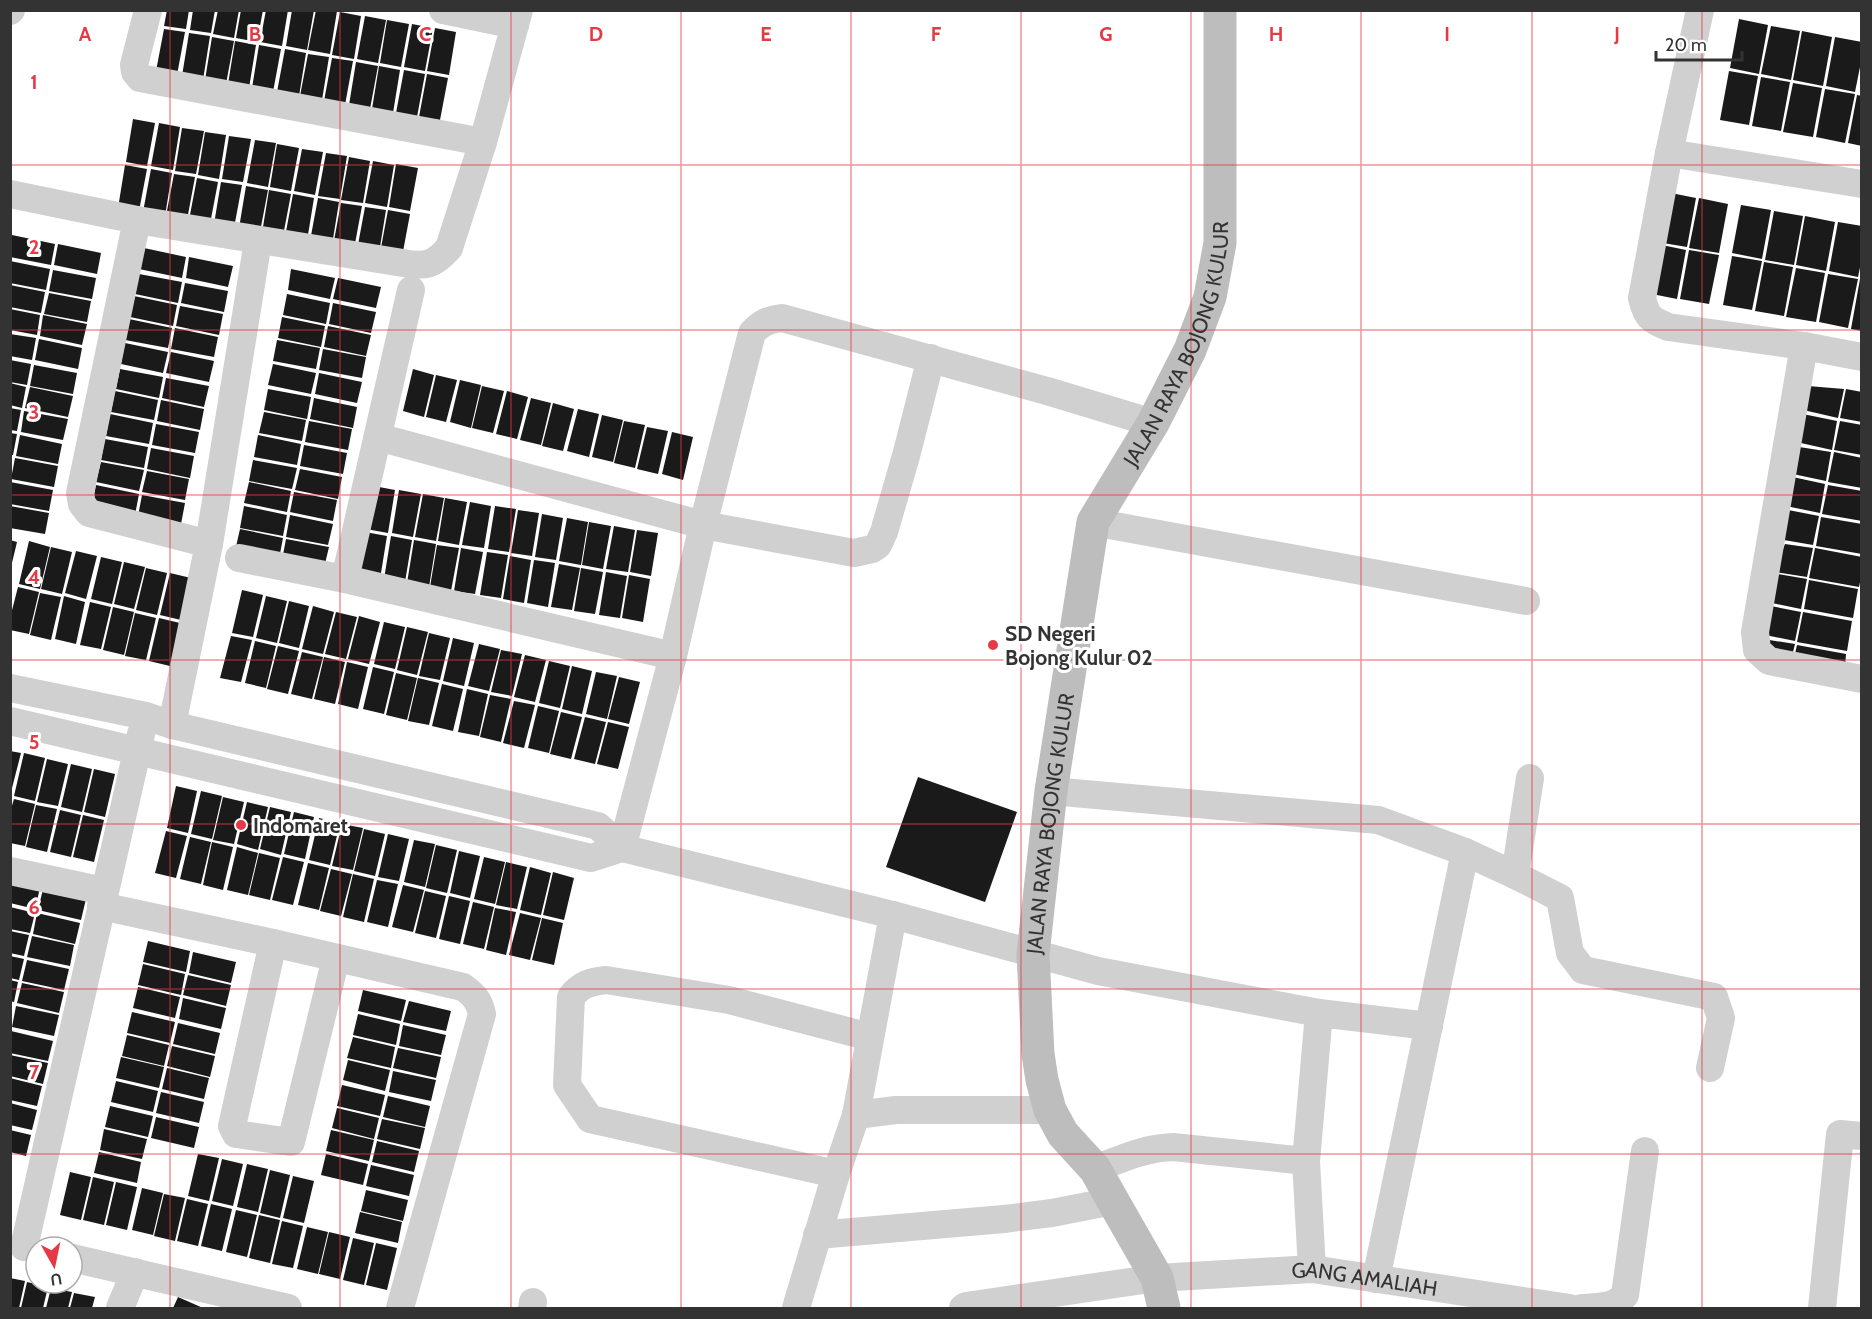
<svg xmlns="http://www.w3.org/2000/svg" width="1872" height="1319" viewBox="0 0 1872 1319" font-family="Cabin,sans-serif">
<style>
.building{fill:#1a1a1a}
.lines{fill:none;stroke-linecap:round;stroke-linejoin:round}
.street{stroke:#d0d0d0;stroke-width:28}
.secondary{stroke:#bdbdbd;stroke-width:33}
.grid{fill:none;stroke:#e63946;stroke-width:1.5;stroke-opacity:0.55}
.poi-dot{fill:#e63946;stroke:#fff;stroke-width:2}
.labels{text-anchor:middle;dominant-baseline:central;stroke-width:6;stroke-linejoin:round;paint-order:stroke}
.street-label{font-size:21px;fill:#333;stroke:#fff}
.poi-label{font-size:21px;font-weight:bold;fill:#333;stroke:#fff;text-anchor:start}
.grid-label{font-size:20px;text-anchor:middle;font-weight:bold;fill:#e63946;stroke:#fff;stroke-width:6;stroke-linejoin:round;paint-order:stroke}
</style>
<rect width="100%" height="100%" fill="#fff"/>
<path class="building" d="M167 10H189L186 29 164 26Z
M193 10H215L211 33 190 30Z
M218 10H239L234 38 213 34Z
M241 10H263L257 42 236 38Z
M266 10H288L282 46 260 42Z
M292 10H314L307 50 286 46Z
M316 10 337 11 330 54 308 50Z
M340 12 361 16 354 59 332 55Z
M365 16 386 20 378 63 357 59Z
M1739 19 1768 25 1759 74 1730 68Z
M387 20 409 24 401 67 380 63Z
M412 24 433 28 425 71 404 67Z
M1771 26 1800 31 1791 80 1761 74Z
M435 28 456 32 449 75 427 71Z
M164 29 185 32 177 75 156 71Z
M1802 31 1832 37 1823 86 1793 80Z
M189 33 210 36 203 80 182 76Z
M212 37 234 41 226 84 205 80Z
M1835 37 1862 42V57L1855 92 1826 86Z
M235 41 256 45 249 88 228 84Z
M259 45 281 49 273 92 252 88Z
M285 49 306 53 299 96 277 92Z
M308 54 329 57 322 100 300 96Z
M332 58 353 61 345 105 324 101Z
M356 62 378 66 370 109 349 105Z
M379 66 400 70 393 113 372 109Z
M404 70 425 74 417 117 396 113Z
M1729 71 1758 76 1749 125 1720 120Z
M427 74 448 78 440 120 419 117Z
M1761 77 1790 82 1781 131 1752 126Z
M1793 83 1822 88 1813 137 1783 132Z
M1825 89 1855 94 1845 143 1816 137Z
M1857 95 1862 96V146L1848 143Z
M133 119 155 123 147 166 126 162Z
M159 123 180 127 173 170 151 166Z
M182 128 204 131 196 174 175 171Z
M205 132 226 135 219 179 198 175Z
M229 136 251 139 243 182 222 179Z
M255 140 276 143 268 187 247 183Z
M277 144 299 148 291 191 270 187Z
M302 149 323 152 315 195 294 191Z
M326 153 347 156 340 199 318 196Z
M349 157 370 161 363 203 341 200Z
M373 161 394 165 387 207 365 203Z
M396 164 418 168 410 211 389 207Z
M125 165 147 169 139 211 118 208Z
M151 169 172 173 165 216 143 212Z
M174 174 195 177 187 220 166 216Z
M197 178 218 182 210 224 189 220Z
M221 182 242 185 234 228 214 224Z
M246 186 268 190 260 232 239 228Z
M269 190 291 194 283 236 262 233Z
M1666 192 1696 198 1687 247 1657 242Z
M293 194 314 198 307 241 285 237Z
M318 198 339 202 332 245 310 241Z
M1699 198 1728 204 1719 253 1689 248Z
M341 203 362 206 354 249 333 246Z
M1741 205 1771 210 1762 259 1732 253Z
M365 207 386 210 379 253 357 250Z
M388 210 410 214 402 257 380 253Z
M1774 211 1803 216 1794 265 1765 260Z
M1805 216 1835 222 1826 271 1796 265Z
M1838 222 1862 226V258L1858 277 1829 271Z
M12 235 55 244 51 265 10 257Z
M58 244 101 253 97 274 54 265Z
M1657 244 1686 250 1677 299 1647 293Z
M144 248 186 257 182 278 139 269Z
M1689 250 1719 255 1709 304 1680 299Z
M1732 256 1762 261 1752 310 1723 305Z
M189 257 233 266 228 287 186 278Z
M10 261 50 269 46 290 10 283Z
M1764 262 1793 267 1784 316 1755 311Z
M1796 268 1825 273 1816 322 1786 317Z
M291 269 335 278 330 299 288 290Z
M53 270 96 278 92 299 49 291Z
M139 274 182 282 178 303 135 294Z
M1828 274 1858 279 1848 328 1819 322Z
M338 278 381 287 376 308 333 299Z
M1860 279H1862V331L1851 329Z
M185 283 228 291 224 312 181 303Z
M10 285 45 292 41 313 10 307Z
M49 293 91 301 87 322 44 314Z
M287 294 330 303 326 324 283 315Z
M134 296 177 305 173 326 130 317Z
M333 303 376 312 371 333 329 324Z
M180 306 223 314 219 335 176 326Z
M10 309 40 315 37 335 10 330Z
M43 315 87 324 82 345 40 336Z
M282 317 325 326 321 347 278 338Z
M129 319 172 328 168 348 125 340Z
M328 326 371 335 366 356 324 347Z
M175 328 218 337 214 357 171 349Z
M10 334 36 338 32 360 10 356Z
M39 339 82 348 78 369 35 360Z
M277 340 320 348 316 369 273 361Z
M125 343 168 352 163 373 121 364Z
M323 349 366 357 362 378 319 370Z
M171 352 214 361 209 382 166 373Z
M10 360 31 364 27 385 10 382Z
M273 364 316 373 311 394 268 385Z
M34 365 77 373 73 394 30 386Z
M120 369 163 377 159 398 116 389Z
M413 369 434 375 424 417 403 411Z
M319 373 362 382 357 403 315 394Z
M436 375 457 380 446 422 426 417Z
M166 378 209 386 204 407 162 398Z
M460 380 481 385 471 428 450 422Z
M10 383 26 387 22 408 10 405Z
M482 386 504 391 493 433 472 428Z
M1808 386 1844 389 1838 418 1799 409Z
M30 387 73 396 68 417 25 408Z
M268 389 311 397 307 419 264 410Z
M1846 389 1862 392V422L1840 418Z
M115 391 158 400 154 420 111 412Z
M507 391 528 397 517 439 496 434Z
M314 398 357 407 353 428 310 419Z
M531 398 551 403 541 445 520 440Z
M161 400 204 409 200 430 157 421Z
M553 403 574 409 563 451 542 446Z
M10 408 21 410 17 431 10 430Z
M578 409 599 414 589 457 567 451Z
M24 411 68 419 63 440 21 432Z
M264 412 306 420 302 441 259 433Z
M1798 413 1837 421 1832 450 1792 441Z
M110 414 153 423 149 444 106 436Z
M602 415 623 420 613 462 592 457Z
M309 421 352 429 348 450 305 442Z
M624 421 645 425 635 468 614 463Z
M1840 421 1862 425V455L1834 450Z
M156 424 199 432 195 453 152 445Z
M647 427 668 431 658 474 637 469Z
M672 432 693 437 683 480 662 474Z
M10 433 17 434 13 455H10Z
M20 435 62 444 58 464 16 456Z
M258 435 301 444 297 465 254 457Z
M105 439 148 447 144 468 101 460Z
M304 445 347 453 343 474 300 466Z
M1793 446 1831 452 1826 481 1788 473Z
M151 448 194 456 190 478 147 469Z
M1834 452 1862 458V488L1828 482Z
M15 458 58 466 54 487 11 479Z
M253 460 297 468 292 489 249 481Z
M101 462 144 470 139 491 96 482Z
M300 469 342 477 338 499 295 490Z
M147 471 189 479 185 500 142 492Z
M1788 476 1825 484 1820 513 1781 505Z
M10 482 53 490 49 511 10 504Z
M249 482 291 491 287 512 244 503Z
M96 485 139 494 135 515 92 507Z
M1828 485 1862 491V521L1822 514Z
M374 486 395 490 388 533 366 529Z
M399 490 421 494 413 537 392 533Z
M294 492 337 500 333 521 290 512Z
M423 494 444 498 436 541 415 537Z
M142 495 185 503 181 524 138 516Z
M445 498 467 502 459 545 438 541Z
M470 502 491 506 484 548 462 545Z
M10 506 49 513 45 534 10 528Z
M244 506 287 515 283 536 240 528Z
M495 506 516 509 509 552 488 549Z
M1783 509 1819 516 1813 545 1778 539Z
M518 510 539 513 532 556 511 553Z
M542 514 563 518 556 560 535 557Z
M290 515 333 524 328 545 286 537Z
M1821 517 1862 524V554L1816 546Z
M567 518 588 522 581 565 559 561Z
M589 522 611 526 603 569 582 565Z
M614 526 635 530 628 572 606 569Z
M240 529 283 538 279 559 235 551Z
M637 530 658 533 651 576 630 572Z
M365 532 387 536 380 579 358 575Z
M391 536 412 540 405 582 384 579Z
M286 539 329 547 324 568 282 560Z
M10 540 17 542 11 567 10 566Z
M414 540 436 544 429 587 407 583Z
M29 541 50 547 40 589 19 584Z
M1785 544 1813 548 1807 577 1774 572Z
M437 545 459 548 451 591 430 587Z
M51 547 72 552 62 594 41 589Z
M461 548 483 552 475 594 454 591Z
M1815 548 1862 557V573L1859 587 1809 578Z
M76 551 97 556 86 599 65 593Z
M487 552 508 555 501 598 480 595Z
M510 556 531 560 524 603 503 599Z
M101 557 122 562 112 604 91 599Z
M534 560 555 563 548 607 527 603Z
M124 562 145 567 134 609 114 604Z
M559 564 580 568 572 610 551 607Z
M146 568 167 573 157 615 136 610Z
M581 568 603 572 595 614 574 611Z
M606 572 627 576 620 618 599 615Z
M170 573 191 578 181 620 160 615Z
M1778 574 1807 579 1801 609 1772 603Z
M629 575 650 579 643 622 622 618Z
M1809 580 1858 589 1853 618 1804 609Z
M18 587 39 592 29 634 10 630V618Z
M242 590 263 595 253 637 232 633Z
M40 593 61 597 51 640 30 635Z
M64 596 85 602 76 644 55 639Z
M266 596 287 601 277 643 256 638Z
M289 601 309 606 299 648 279 643Z
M90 602 111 607 101 649 80 645Z
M1766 605 1801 612 1795 641 1760 634Z
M313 606 334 612 323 654 302 649Z
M113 607 134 612 124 655 103 650Z
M336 612 357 617 346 659 325 654Z
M1803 612 1852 621 1847 651 1797 642Z
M135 613 156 618 146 660 125 656Z
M359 616 380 622 369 664 348 659Z
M159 618 180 623 170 666 149 661Z
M384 622 405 627 395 669 374 664Z
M407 627 428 632 417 675 397 670Z
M429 633 450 638 440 680 419 676Z
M231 636 252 640 241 682 220 678Z
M453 638 474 643 464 686 443 681Z
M1763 639 1795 644 1792 656 1763 649Z
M255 641 276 646 266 688 245 683Z
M479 644 500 649 489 691 468 686Z
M1797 645 1846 654 1845 667 1794 658Z
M278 646 299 651 288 694 267 689Z
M501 650 522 654 512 696 491 692Z
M302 652 323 657 312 699 291 694Z
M525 655 546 660 535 702 514 697Z
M324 657 345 662 335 704 314 699Z
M549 661 570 666 560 708 539 703Z
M347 662 368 667 358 709 338 704Z
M572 666 592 671 582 714 562 709Z
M373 667 394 672 384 714 363 709Z
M596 672 617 676 607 719 586 714Z
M396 673 417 678 407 720 386 715Z
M619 677 640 682 629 724 608 719Z
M418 678 439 683 429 725 408 721Z
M442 684 463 689 453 731 432 726Z
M467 689 488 694 479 736 458 732Z
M490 695 511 699 501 742 480 737Z
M514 701 535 705 524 748 503 743Z
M538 706 559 711 549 753 528 748Z
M561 712 582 717 571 759 550 754Z
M585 717 606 722 595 764 574 759Z
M608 722 629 727 618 769 597 764Z
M10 751 21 753 11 792H10Z
M24 753 45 758 35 801 14 796Z
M47 759 68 764 58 806 37 802Z
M71 764 92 769 82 812 61 807Z
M94 769 115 774 105 817 84 812Z
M918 777 1017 812 985 902 886 867Z
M176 786 197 791 188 833 167 828Z
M201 791 222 796 212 839 191 834Z
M223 797 244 802 234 844 213 840Z
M14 799 35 804 25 846 10 843V812Z
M247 802 268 807 258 850 237 844Z
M36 805 57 809 47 852 26 847Z
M270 807 291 812 281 855 260 849Z
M60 810 81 815 71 857 50 852Z
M294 812 314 817 305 859 284 854Z
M83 815 104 820 94 862 73 857Z
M319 818 340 823 330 865 309 860Z
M342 824 363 828 353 870 332 866Z
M364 829 385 834 375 876 354 871Z
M166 831 187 836 176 878 155 873Z
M388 834 409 839 399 881 378 877Z
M190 837 211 842 201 884 180 879Z
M414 840 435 844 425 887 404 882Z
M212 842 233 847 223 890 203 885Z
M436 845 457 850 447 893 426 888Z
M237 847 258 853 248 895 227 890Z
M459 851 480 856 470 898 450 893Z
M259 853 280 858 270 900 249 895Z
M283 857 304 862 293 905 272 900Z
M484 857 505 862 495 904 474 899Z
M506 862 527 867 517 909 496 905Z
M308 863 329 868 319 910 298 905Z
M530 867 551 873 541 915 520 910Z
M331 869 352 874 341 916 320 911Z
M553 872 574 878 564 920 543 915Z
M353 874 374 879 364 922 343 917Z
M377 880 398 884 388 927 367 922Z
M10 882 40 888 35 909 10 903Z
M403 885 424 890 413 932 392 927Z
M43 889 86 899 81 920 38 910Z
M425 891 446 896 436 938 415 933Z
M449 896 470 901 460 944 439 939Z
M473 902 494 907 484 949 463 944Z
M10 907 35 913 30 933 10 929Z
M495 908 516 912 506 955 486 950Z
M37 913 80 923 75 944 33 934Z
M520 913 541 918 530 960 509 955Z
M542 918 563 923 554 965 532 960Z
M10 931 29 935 24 956 10 953Z
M32 936 74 945 70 966 27 957Z
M148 941 190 951 186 972 143 962Z
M193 952 236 962 231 983 189 973Z
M10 956 24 959 19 980 10 978Z
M27 960 69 969 64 990 22 981Z
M143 964 185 974 181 995 138 985Z
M188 975 231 985 226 1006 183 995Z
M10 980 18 982 14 1002 10 1001Z
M22 983 64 992 59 1013 17 1003Z
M138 987 180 997 175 1018 133 1008Z
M363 990 406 1000 401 1021 358 1011Z
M183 998 226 1008 221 1029 179 1019Z
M409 1001 451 1011 446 1031 403 1022Z
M16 1006 59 1015 54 1036 12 1027Z
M132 1012 175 1022 170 1043 127 1033Z
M358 1014 400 1024 396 1045 353 1035Z
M178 1023 220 1033 215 1054 173 1044Z
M403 1025 446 1035 441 1055 399 1046Z
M11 1031 53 1041 48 1061 10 1053Z
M127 1035 169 1045 164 1066 122 1056Z
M353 1037 395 1047 391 1068 347 1058Z
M172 1046 215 1056 210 1077 167 1066Z
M398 1048 441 1057 436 1078 393 1068Z
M10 1055 48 1063 43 1084 10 1076Z
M121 1057 164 1067 159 1088 116 1078Z
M348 1060 390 1070 385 1091 343 1080Z
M167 1068 209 1078 204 1099 162 1089Z
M393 1071 436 1080 431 1101 389 1092Z
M10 1078 42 1086 37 1106 10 1100Z
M116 1081 158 1091 153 1112 111 1102Z
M342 1085 385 1095 380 1116 337 1106Z
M161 1092 204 1102 199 1123 156 1113Z
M388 1096 430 1106 425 1127 383 1117Z
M10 1103 37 1110 32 1130 10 1125Z
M110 1106 153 1116 148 1137 105 1127Z
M337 1108 379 1118 374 1139 332 1128Z
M156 1117 199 1127 194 1148 151 1138Z
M382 1119 425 1128 420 1149 377 1139Z
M104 1129 147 1139 142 1159 100 1150Z
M10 1130 31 1135 26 1156 10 1152Z
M331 1130 374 1140 369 1161 326 1151Z
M377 1141 419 1151 414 1172 372 1162Z
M99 1152 141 1162 137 1183 94 1173Z
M198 1154 219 1158 209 1201 188 1196Z
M326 1154 368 1164 363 1185 321 1175Z
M222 1159 243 1164 233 1206 212 1201Z
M247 1164 268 1169 258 1212 237 1207Z
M371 1165 414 1175 409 1196 366 1186Z
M270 1170 290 1175 280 1218 260 1213Z
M70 1172 91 1177 81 1220 60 1215Z
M293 1176 314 1181 304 1223 283 1218Z
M93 1177 114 1182 104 1225 83 1220Z
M116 1182 137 1187 127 1230 106 1225Z
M142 1188 163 1193 153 1235 132 1230Z
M366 1190 408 1200 403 1221 361 1211Z
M164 1194 185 1198 175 1241 154 1236Z
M187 1199 208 1204 198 1246 177 1241Z
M211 1204 232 1209 222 1251 201 1246Z
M236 1210 257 1215 247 1257 226 1252Z
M360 1212 402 1222 398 1243 355 1233Z
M259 1215 280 1220 270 1263 249 1258Z
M282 1221 303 1226 293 1268 272 1264Z
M307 1227 328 1232 318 1274 297 1269Z
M329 1232 350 1237 340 1279 319 1274Z
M353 1238 374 1243 364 1285 343 1280Z
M376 1243 397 1248 387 1290 366 1285Z
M10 1278 25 1281 19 1308H10Z
M27 1282 48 1287 43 1308H21Z
M51 1288 72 1292 68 1308H46Z
M74 1293 95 1297 92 1308H70Z
M178 1297 203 1308H173Z"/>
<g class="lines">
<g class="street">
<path d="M148 10 134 65 135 72 140 78 483 142"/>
<path d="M443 10 515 25"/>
<path d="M1700 10 1669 153 1642 298C1647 318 1650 319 1668 327L1804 346 1862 357"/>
<path d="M10 11 11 10"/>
<path d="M1669 153 1862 184"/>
<path d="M10 194 137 220 403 263C426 267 434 265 449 248L483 142 519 10"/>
<path d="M137 220 80 493 82 504 89 513 209 544"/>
<path d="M1804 346 1755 632 1757 650 1769 661 1862 679"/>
<path d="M378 437 703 525 854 553 872 549 878 545 884 532 906 456 931 358"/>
<path d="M1093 522 1526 601"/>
<path d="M239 558 345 579 673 656"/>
<path d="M345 579 411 290"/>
<path d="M10 688 146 716 172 725 598 826 622 848 893 915 1098 971 1319 1013 1429 1026"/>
<path d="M10 721 591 858 622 848"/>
<path d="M172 725 209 544 258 241"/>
<path d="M1530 778 1515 875 1560 898 1570 953 1583 970 1714 997 1721 1018 1710 1068"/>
<path d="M1051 791 1378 820 1465 852 1515 875"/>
<path d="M622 848 673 656 703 525 752 333C762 322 768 320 782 318L1047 391 1153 423"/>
<path d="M10 871 104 891"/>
<path d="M101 906 273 943 463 987C474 995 479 1000 482 1014L400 1308"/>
<path d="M273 943 232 1126 236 1134 291 1142 336 958"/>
<path d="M856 1115 896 1110H1050"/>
<path d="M1306 1161 1319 1013"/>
<path d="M1095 1169C1121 1159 1144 1148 1173 1147L1306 1161 1312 1269"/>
<path d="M836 1174 590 1119 567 1085 571 997C581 984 590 982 606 980L729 1000 870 1037"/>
<path d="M817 1235 1004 1219 1052 1213 1113 1201"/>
<path d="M24 1247 141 734"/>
<path d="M72 1258 288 1308"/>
<path d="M1376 1279 1465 852"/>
<path d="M120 1308 135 1272"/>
<path d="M532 1308 533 1302"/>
<path d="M796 1308 836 1174 856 1115 893 915"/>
<path id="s1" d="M963 1308 966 1306 1157 1278 1312 1269 1570 1308"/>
<path d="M1582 1308C1598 1307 1614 1308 1625 1295L1645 1151"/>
<path d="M1822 1308 1840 1134 1862 1136"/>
</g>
<path class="secondary" id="s2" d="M1164 1308 1157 1278 1113 1201 1095 1169 1063 1134 1050 1110 1042 1080 1038 1054 1033 954 1051 791 1093 522 1153 423 1190 350 1210 297 1220 243V10"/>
</g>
<path class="grid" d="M170 10V1308M340 10V1308M511 10V1308M681 10V1308M851 10V1308M1021 10V1308M1191 10V1308M1361 10V1308M1532 10V1308M1702 10V1308M10 165H1862M10 330H1862M10 495H1862M10 660H1862M10 824H1862M10 989H1862M10 1154H1862"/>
<g class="poi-dot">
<circle cx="993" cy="645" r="6"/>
<circle cx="241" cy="825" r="6"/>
</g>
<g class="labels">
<g class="street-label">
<text stroke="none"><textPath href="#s2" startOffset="1024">JALAN RAYA BOJONG KULUR</textPath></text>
<text stroke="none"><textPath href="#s2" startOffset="520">JALAN RAYA BOJONG KULUR</textPath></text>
<text stroke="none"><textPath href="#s1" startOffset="405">GANG AMALIAH</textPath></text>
</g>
<g class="poi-label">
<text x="1005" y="633">SD Negeri<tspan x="1005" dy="24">Bojong Kulur 02</tspan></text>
<text x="253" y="825">Indomaret</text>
</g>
</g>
<g class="grid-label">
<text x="85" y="41">A</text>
<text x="255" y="41">B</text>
<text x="425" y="41">C</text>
<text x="596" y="41">D</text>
<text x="766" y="41">E</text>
<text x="936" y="41">F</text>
<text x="1106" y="41">G</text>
<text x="1276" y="41">H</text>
<text x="1447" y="41">I</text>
<text x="1617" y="41">J</text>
<text x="34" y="89">1</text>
<text x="34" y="254">2</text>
<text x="34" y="419">3</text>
<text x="34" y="584">4</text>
<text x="34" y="749">5</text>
<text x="34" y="914">6</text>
<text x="34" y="1079">7</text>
</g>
<rect width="1872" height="1319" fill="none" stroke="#333333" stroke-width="24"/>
<g transform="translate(54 1265) rotate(171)"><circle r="28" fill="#ffffff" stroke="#adadad" stroke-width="1.5"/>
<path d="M0-4.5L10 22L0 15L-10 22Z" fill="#e63946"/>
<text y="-9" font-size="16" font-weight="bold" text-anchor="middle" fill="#333333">U</text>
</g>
<path d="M1656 51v9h86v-9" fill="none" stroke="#333333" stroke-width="3"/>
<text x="1665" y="51" font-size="18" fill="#333333" stroke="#ffffff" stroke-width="4.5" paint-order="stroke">20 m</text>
</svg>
